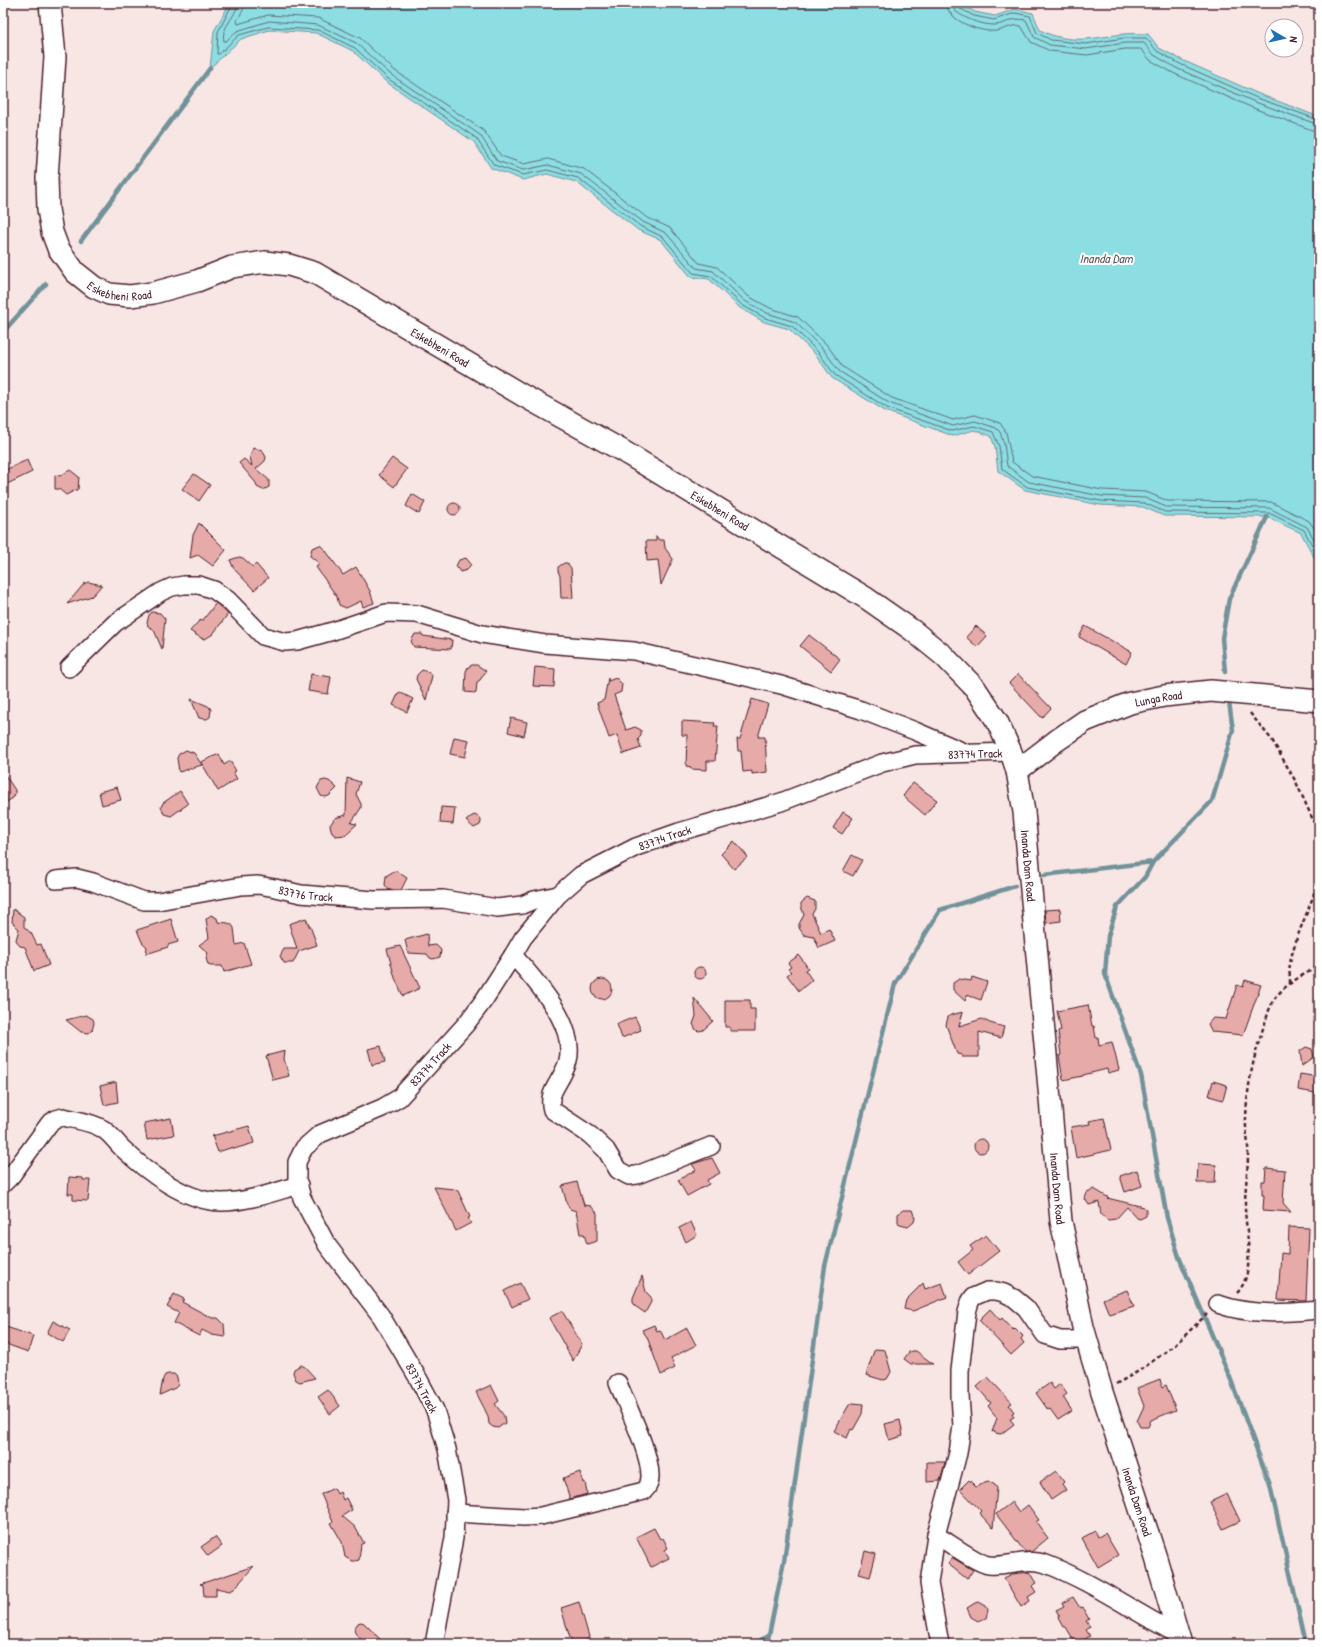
<svg xmlns="http://www.w3.org/2000/svg" width="1322" height="1647" viewBox="0 0 1322 1647" font-family="'Patrick Hand',sans-serif">
<style>
.water{fill:#8cdee3;stroke:#729299}
.lines{fill:none;stroke-linecap:round;stroke-linejoin:round}
.shore{stroke:#646b75;stroke-width:1}
.stream{stroke:#729299;stroke-width:4.5}
.building{fill:#e6aba9;stroke:#4a1f2b}
.minor-casing{stroke:#4a1f2b;stroke-width:20}
.tertiary-casing{stroke:#4a1f2b;stroke-width:24}
.path{stroke:#4a1f2b;stroke-width:2.5;stroke-dasharray:4 3;stroke-linecap:butt}
.minor{stroke:#fff;stroke-width:17}
.tertiary{stroke:#fff;stroke-width:21}
.labels{text-anchor:middle;dominant-baseline:central;stroke-width:4;stroke-linejoin:round;paint-order:stroke}
.street-label{font-size:12px;fill:#4a1f2b;stroke:#fff}
.water-label{font-size:13px;font-style:italic;fill:#5e5862;stroke:#fff}
</style>
<rect width="100%" height="100%" fill="#f8e6e5"/>
<filter id="ink" filterUnits="userSpaceOnUse"><feTurbulence type="fractalNoise" baseFrequency=".025" numOctaves="2"/><feDisplacementMap in="SourceGraphic" scale="8" xChannelSelector="R" yChannelSelector="G"/><feConvolveMatrix kernelMatrix="1 2 1 2 8 2 1 2 1" color-interpolation-filters="sRGB"/></filter>
<g filter="url(#ink)">
<path class="water" d="M230 3H958L975 12 995 16 1015 9 1033 13 1040 30C1069 45 1093 38 1123 34 1131 33 1140 34 1148 34L1159 48 1182 60 1259 94 1319 117V566L1301 533 1267 517 1164 516 1143 507 1100 505 1025 490 998 471 995 447 991 436 974 430 953 436 885 411 832 378 816 355 789 329 764 322 740 308 709 279 691 277 661 240 638 230 576 182 547 174 523 180 491 168 474 142 385 81 353 51 316 33 269 30 241 39 210 68 214 31Z"/>
<g class="lines">
<path class="shore" d="M233 3 218 32 217 54H219L239 35 268 27 318 30 355 48 387 78 476 138 494 165 523 175 547 170 578 178 640 226 663 237 693 273 711 276 742 305 765 318 792 326 819 353 835 375 887 408 952 431 974 426 993 432 999 446 1002 469 1027 487 1101 501 1144 503 1165 512 1269 513 1304 530 1319 558
M238 3C237 16 220 28 224 41H226L237 31 269 21 318 25 356 43 390 74 480 135 497 161 523 170 548 165 581 174 643 222 666 233 696 268 713 271 745 301 767 313 795 322 823 349 839 371 889 403 953 426 975 421 996 428 1000 432 1004 444 1007 466 1029 482 1101 496 1145 498 1166 507 1269 508 1307 527 1319 548
M244 3 243 10 237 21 238 24 268 15 318 18 360 38 394 70 484 131 501 156 524 164 548 159 584 169 646 217 670 228 699 263 717 267 748 296 770 308 798 317 827 345 843 367 892 398 953 420 975 415 1000 423 1006 432 1012 462 1032 476 1102 490 1146 492 1168 501 1271 502 1309 521 1319 535
M946 3C947 21 981 33 997 31 1006 29 1013 24 1021 26L1031 42 1050 51 1087 55 1125 49H1141L1150 60 1175 74 1253 108 1312 130 1319 131
M952 3 955 11C966 19 981 25 995 25 1008 24 1009 17 1026 20L1034 37 1050 45 1086 49 1125 43H1144L1154 55 1178 69 1255 102 1319 125
M957 3 959 8 974 16 994 20 1015 13 1030 16 1037 33 1051 40 1086 44 1124 38H1146L1157 51 1180 64 1257 98 1319 120"/>
<path class="stream" d="M81 241 210 68
M3 332 46 284
M1225 672 1222 638 1229 599 1267 517
M1153 862 1145 877 1117 907 1108 936 1105 974 1141 1075 1167 1218 1179 1257 1231 1380 1270 1485 1306 1644
M1044 875 1153 862 1212 801 1233 730 1229 702
M755 1644 769 1635
M764 1644 769 1635 784 1561 825 1266 895 984 940 910 1015 886"/>
</g>
<path class="building" d="M253 448 262 450 266 457 265 461 256 469 269 480V487L263 490 257 487 256 483 239 463 244 459 252 466 250 457Z
M392 458 407 469 394 487 379 475Z
M27 460 32 472 3 486V471Z
M70 470 79 477 78 489 66 495 59 489H55V475L60 476Z
M194 474 210 485 199 501 182 489Z
M412 494 425 502 419 514 406 506Z
M448 509a6 6 0 1 1 12 0a6 6 0 1 1-12 0Z
M199 523 226 550 213 566 198 555 190 558 193 535Z
M656 536 659 540H664L665 548 673 559 661 585 658 560 647 561 646 541H656Z
M320 545 326 551 343 575 356 567 370 591 374 603 363 607 361 601 346 608 339 605 337 597 316 567 320 564 310 556 312 548Z
M239 557 243 558 253 567 256 564 268 578 254 590 234 569 230 560Z
M466 558 471 564 467 570 460 572 456 566 459 560Z
M564 563H567L571 568 573 598H561L560 576 558 571V567Z
M88 582 102 585 92 596 67 604 84 584Z
M216 603 228 614 213 634 205 639 201 638 190 631 199 621 203 620Z
M152 612 160 613 165 619 162 649 154 630 148 626 147 623 149 615Z
M976 626 987 636 977 647 966 637Z
M1085 626 1132 652 1126 664 1079 637Z
M415 634H422L423 636 452 640 451 649 414 647 411 641Z
M809 635 840 659 831 671 800 646Z
M472 665H477L486 671 480 680 477 682 476 693 465 692 466 671 468 667Z
M535 667 555 669 554 687 533 686Z
M422 670 430 673 432 676 426 700 416 679 417 675Z
M311 674 331 677 328 694 308 691Z
M1018 674 1051 708 1042 718 1009 683Z
M608 678V681L616 678 622 684 621 692 614 695 626 730 635 727 641 730V736L638 739 641 748 623 754 617 735 609 738 597 703 604 700Z
M399 692 413 699 407 712 393 705Z
M191 699 208 706 211 709 210 717 207 719 199 718Z
M752 699 768 704 758 737H765L767 772 752 774V771L743 772 741 751H738L737 739H740Z
M511 718 527 722 524 736 508 732Z
M682 721 715 723 714 726H718L715 761H707V770L691 769V767L686 766 687 735H682Z
M454 737 469 740 465 757 450 754Z
M186 750 194 753 202 765 179 772 177 758 179 754Z
M219 754 224 765 230 761 236 771 233 772 237 779 218 791 201 762Z
M3 772 15 790V794L13 798 3 804Z
M347 778 360 782 356 794 361 804V808L351 823 357 824 345 835 336 836 332 833 330 825 335 818 346 815Z
M325 780 329 781 337 788 329 796 325 797 321 796 317 788 321 781Z
M913 783 937 800 925 815 903 796Z
M117 787 121 800 102 805 99 792Z
M180 791 188 804 171 816 164 814 161 807 163 803Z
M441 807 455 808 453 824 440 823Z
M843 812 853 818 842 834 833 828Z
M475 815 481 819V822L480 825 474 828 466 821 472 816Z
M734 841 748 857 734 869 721 854Z
M852 855 862 860 853 876 843 871Z
M394 871 398 872 407 878 401 890H389L385 885 386 876Z
M807 898 815 901V909L812 914 821 933 829 929 835 941 819 948 814 937 804 935 799 928V924L804 915 801 906V903Z
M13 909 24 917V927L31 933 37 945 41 944 49 965 34 971 25 947 20 946 16 940 19 929 12 922Z
M1060 909 1061 921 1046 923 1045 910Z
M211 915 217 918 218 922 228 923 232 925 234 928 236 945 244 943 251 964 224 972 222 966H211L208 965 206 958 208 953 199 945 209 938 206 919Z
M306 918 309 926H310L317 945 299 951 293 963H284L280 956 284 949H297L289 924Z
M171 919 178 942 168 945V947L146 954 147 947 142 942 137 930Z
M427 934 428 946 436 945 441 950 440 957 433 959 430 958 427 954 408 953 405 940Z
M400 946 420 988 403 996 395 978 387 949Z
M799 955 808 968 805 970 812 980 799 991 787 975 791 972 788 969 791 967 788 963Z
M694 973a6 6 0 1 1 12 0a6 6 0 1 1-12 0Z
M972 977 987 982 981 1000 967 995 965 1001 953 990V983L959 979 971 981Z
M592 989a10 10 0 1 1 20 0a10 10 0 1 1-20 0Z
M1245 980 1261 985 1243 1035 1212 1032 1208 1024 1213 1018 1226 1019 1237 985 1243 987Z
M694 998 713 1021 703 1030 699 1031 696 1030 693 1024 696 1016Z
M725 1000H750V1009H755V1031H730V1027H725Z
M1088 1005 1092 1026H1094L1096 1038 1098 1037 1099 1045 1112 1042 1119 1070 1108 1073 1107 1069 1083 1075V1076L1063 1080 1059 1056 1061 1055 1058 1031 1061 1030 1057 1011Z
M963 1012 959 1026 982 1019 990 1023 1004 1027 1001 1038 979 1032V1057H962V1055L957 1054 946 1025 948 1017 951 1015Z
M86 1015 93 1019 94 1023 92 1030 89 1033 81 1032 66 1020Z
M635 1017 641 1030 622 1038 617 1024Z
M381 1046 385 1062 372 1065 368 1049Z
M1306 1047 1312 1049 1314 1057 1302 1066 1300 1051Z
M285 1051 284 1059 289 1076 273 1080 266 1056Z
M1300 1074 1318 1077 1316 1093 1298 1090Z
M1213 1081 1227 1085 1223 1100 1209 1096Z
M116 1082 118 1102 104 1105 100 1086Z
M171 1118 174 1135 147 1140 144 1123Z
M1104 1118 1111 1150 1076 1158 1071 1127 1090 1124 1089 1121Z
M249 1126 254 1143 234 1149 233 1147 218 1152 212 1136Z
M974 1146a7 7 0 1 1 14 0a7 7 0 1 1-14 0Z
M712 1158 720 1173 707 1180 709 1184 687 1196 678 1180 696 1170 692 1164Z
M1198 1164 1216 1165 1215 1183H1197Z
M1266 1168 1285 1170 1283 1203 1291 1212 1263 1210 1264 1195H1262V1181H1265Z
M1137 1170 1142 1186 1125 1192 1120 1176Z
M69 1177 83 1178V1180H90L88 1201 73 1200V1194H68Z
M577 1182 584 1205 591 1206 597 1213V1241L587 1244 584 1234H580L576 1211 570 1209 567 1204 562 1186Z
M434 1187 454 1189 458 1191 470 1217 468 1218 471 1223 456 1231Z
M1094 1189 1109 1198H1107L1144 1207 1146 1209V1216L1140 1219 1137 1218 1127 1207 1116 1219 1108 1220 1101 1215 1099 1202 1089 1205 1085 1199 1087 1192Z
M903 1210H912L915 1218 914 1222 908 1227 900 1225 898 1222V1214Z
M691 1222 697 1235 686 1242 679 1228Z
M1289 1227 1309 1228 1306 1301 1278 1300 1281 1253 1288 1254Z
M986 1235 999 1251 968 1275 958 1262 973 1250 970 1246Z
M642 1276 646 1292 651 1297V1302L645 1313 635 1306 633 1302V1298Z
M520 1283 528 1299 512 1307 504 1291Z
M923 1283 925 1289 942 1283 947 1297 913 1311 904 1309 906 1300Z
M1127 1290 1134 1306 1109 1314 1103 1299Z
M174 1294 184 1299 182 1302 212 1318H218L224 1324 225 1337 212 1335 202 1330 199 1336 174 1323 179 1313 167 1307Z
M990 1309 1000 1320 1002 1318 1013 1330 1015 1328 1023 1336 1021 1339 1024 1343 1011 1355 979 1320Z
M562 1311 582 1344 573 1361 549 1318Z
M53 1321 70 1330 63 1342 47 1333Z
M654 1325 657 1331 660 1330 665 1340 687 1328 696 1345 671 1358 675 1368 661 1375 647 1337 642 1330Z
M3 1326 33 1336 28 1352 3 1343Z
M877 1349 885 1350 891 1372 887 1379 883 1380 866 1375 874 1351Z
M913 1351H916L933 1364H911L904 1359 909 1352Z
M301 1365 305 1367 315 1378 300 1382 296 1380 293 1373 294 1369Z
M169 1374H174L177 1377 178 1385 175 1388 160 1395 163 1379 165 1375Z
M988 1377 1012 1403 1009 1405 1014 1412 1012 1413 1014 1417 1010 1419 1014 1424 1001 1434 995 1433 994 1431 992 1432 997 1418 988 1406 991 1403 977 1387Z
M1160 1379 1162 1387 1166 1385 1176 1410 1151 1420 1148 1427H1140L1137 1421 1144 1406 1137 1388Z
M1050 1383 1054 1389 1060 1384 1067 1394 1063 1397 1072 1411 1058 1420 1050 1409 1048 1410 1036 1393Z
M491 1385 499 1401 495 1404 504 1416 505 1423 498 1428 493 1427 489 1424 488 1416 476 1392Z
M328 1390 340 1406 330 1414 318 1397Z
M853 1403 863 1404 862 1414 853 1430 851 1429 847 1438 834 1431 849 1405Z
M900 1420 903 1436 889 1440 885 1424Z
M927 1462H945L940 1481 927 1482Z
M1056 1471 1064 1482 1062 1484 1066 1490 1051 1500 1040 1482Z
M580 1472 583 1483 585 1482 587 1494 570 1499 563 1478Z
M969 1480 976 1487 985 1482 988 1481 995 1485 997 1488 993 1528 979 1513 981 1511 960 1489Z
M334 1488 337 1494 340 1492 343 1500 346 1498 352 1510 342 1516 355 1527 364 1543 361 1544 359 1560 355 1561H352L345 1557 342 1542 331 1523 333 1522 321 1494Z
M1227 1494 1240 1521 1223 1529 1210 1502Z
M1012 1502 1019 1512 1028 1505 1039 1520 1036 1522 1048 1538 1031 1552H1025L996 1514Z
M654 1528 660 1539 663 1538 668 1548 665 1550 669 1558 651 1567 636 1537Z
M1095 1531 1098 1537 1105 1533 1118 1555 1098 1567 1082 1538Z
M215 1537 222 1546 208 1556 201 1547Z
M865 1551 876 1554 870 1577 859 1574Z
M953 1558 973 1570 967 1579 948 1564Z
M254 1566 234 1589 230 1591 216 1588V1596H204L203 1585 200 1584Z
M1030 1572 1037 1583 1032 1586 1036 1592 1028 1597 1030 1601 1021 1607 1004 1578 1012 1574Z
M1073 1597 1080 1608 1082 1607 1089 1619 1086 1621 1090 1627 1086 1630 1090 1636 1076 1644 1066 1627H1064L1059 1618 1060 1617 1056 1610 1064 1606 1062 1603Z
M579 1602 589 1637 584 1643 576 1644 570 1638 561 1608Z
M979 1602 986 1606 988 1610 986 1618 978 1621 971 1617 967 1608 975 1603Z
M361 1622 364 1623 385 1644H365L355 1633 354 1629 358 1623Z"/>
<g class="lines">
<g class="minor-casing">
<g id="minor">
<path d="M69 668 115 623 161 592 172 587 184 585H199L214 590 228 600 263 636 285 642 297 641 333 631 386 613 417 614 482 634 545 644 634 651 781 685 861 710 915 731 964 752"/>
<path id="s1" d="M56 880 77 878 93 882 144 901H158L241 886 258 885 275 888 301 894 373 900 443 899 497 908 522 905 534 900 558 895"/>
<path d="M513 955C537 983 585 1032 564 1071 558 1085 547 1094 552 1110L590 1135 606 1150 618 1170 629 1176 637 1175 711 1146"/>
<path d="M3 1184 11 1176 49 1124 56 1119 63 1117C76 1120 92 1122 103 1129 111 1134 116 1142 122 1148 147 1172 186 1202 222 1202 247 1202 274 1192 299 1185"/>
<path d="M1218 1304C1251 1316 1284 1313 1319 1310"/>
<path d="M455 1513 524 1517 541 1516 644 1491C648 1487 650 1483 650 1477 651 1454 627 1406 618 1383"/>
<path d="M936 1535C948 1542 978 1564 989 1565 1008 1567 1028 1557 1046 1564 1093 1582 1134 1612 1179 1635"/>
<path id="s2" d="M434 1644 454 1538 456 1500 447 1449 435 1410 418 1378 381 1316 327 1245 302 1198 297 1180V1162L304 1148 320 1134 382 1108 399 1098 466 1024 484 1000 513 955 523 938 558 895 581 875 636 847 679 832 781 802 882 763 915 755 1011 752"/>
<path d="M940 1644 929 1583 936 1535 958 1453 962 1426 960 1395V1371L967 1312 970 1302 973 1297 987 1291H996L1004 1293 1014 1298 1026 1308 1045 1335 1060 1340H1087"/>
</g>
</g>
<g class="tertiary-casing">
<g id="tertiary">
<path id="s3" d="M50 3 55 57 47 178 48 209 52 232 58 248 75 272 94 287 109 294 130 296 153 293 197 281 232 267 265 262 289 265 315 273 522 395 621 450 866 598 912 630 944 656 975 688 997 721 1011 752 1017 771 1024 812 1061 1221 1083 1327 1102 1392 1156 1558 1181 1644"/>
<path id="s4" d="M1017 771 1056 741 1085 721 1130 703 1164 696 1211 691 1319 701"/>
</g>
</g>
<path class="path" d="M1250 713 1272 740 1296 782 1318 831 1319 839
M1290 983C1290 977 1289 970 1290 964 1295 933 1313 906 1319 875
M1237 1293C1257 1272 1245 1232 1245 1205 1245 1188 1248 1171 1248 1154 1249 1142 1245 1130 1246 1118 1247 1086 1254 1053 1265 1023 1267 1017 1269 1009 1272 1003 1281 986 1303 975 1319 966
M1116 1384 1139 1371 1175 1345 1207 1314"/>
<use href="#minor" class="minor"/>
<use href="#tertiary" class="tertiary"/>
</g>
</g>
<g class="labels">
<g class="street-label">
<text stroke="none"><textPath href="#s3" startOffset="327">Eskebheni Road</textPath></text>
<text stroke="none"><textPath href="#s3" startOffset="675">Eskebheni Road</textPath></text>
<text stroke="none"><textPath href="#s3" startOffset="999">Eskebheni Road</textPath></text>
<text stroke="none"><textPath href="#s4" startOffset="162">Lunga Road</textPath></text>
<text stroke="none"><textPath href="#s2" startOffset="1355">83774 Track</textPath></text>
<text stroke="none"><textPath href="#s2" startOffset="1031">83774 Track</textPath></text>
<text stroke="none"><textPath href="#s3" startOffset="1500">Inanda Dam Road</textPath></text>
<text stroke="none"><textPath href="#s1" startOffset="256">83776 Track</textPath></text>
<text stroke="none"><textPath href="#s2" startOffset="696">83774 Track</textPath></text>
<text stroke="none"><textPath href="#s3" startOffset="1824">Inanda Dam Road</textPath></text>
<text transform="translate(422 1388) rotate(62)">83774 Track</text>
<text stroke="none"><textPath href="#s3" startOffset="2148">Inanda Dam Road</textPath></text>
</g>
<g class="water-label">
<text x="1106" y="258">Inanda Dam</text>
</g>
</g>
<rect width="1322" height="1647" fill="none" stroke="#fff" stroke-width="16"/>
<rect x="8" y="8" width="1306" height="1631" fill="none" stroke="#4a1f2b" stroke-width="1.5" filter="url(#ink)"/>
<g transform="translate(1284 38) rotate(99)"><circle r="19" fill="#ffffff" stroke="#b7a5aa"/>
<path d="M0-3L7 15L0 10L-7 15Z" fill="#1f6fb2"/>
<text y="-6" font-size="11" font-weight="bold" text-anchor="middle" fill="#4a1f2b">N</text>
</g>
</svg>
